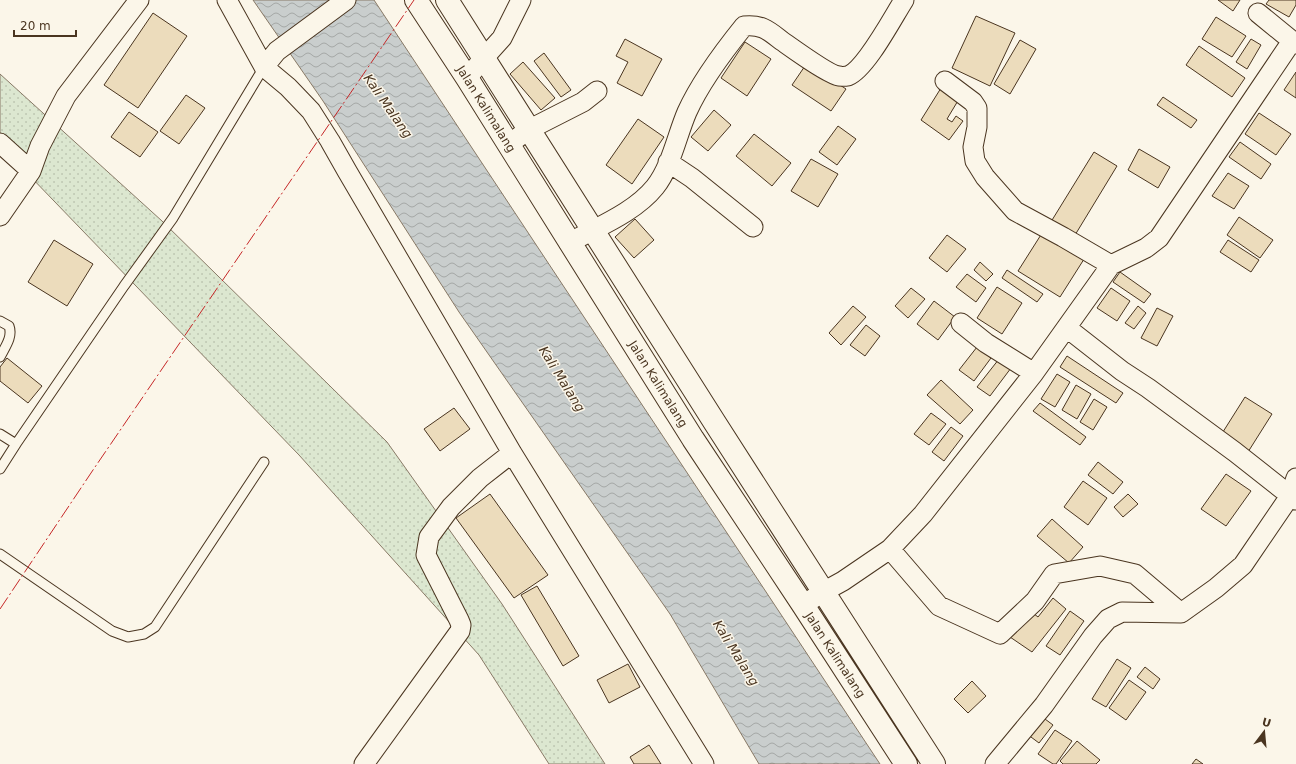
<svg xmlns="http://www.w3.org/2000/svg" width="1296" height="764" viewBox="0 0 1296 764" font-family="'DejaVu Sans',sans-serif">
<style>
.grass{fill:url(#grass-dots);stroke:#887966}
.water{fill:url(#water-waves);stroke:#887966}
.building{fill:#ecdcbc;stroke:#4a3520}
.lines{fill:none;stroke-linecap:round;stroke-linejoin:round}
.lane-casing{stroke:#4a3520;stroke-width:11}
.street-casing{stroke:#4a3520;stroke-width:21}
.secondary-casing{stroke:#4a3520;stroke-width:24}
.lane{stroke:#fbf6e9;stroke-width:9}
.street{stroke:#fbf6e9;stroke-width:19}
.secondary{stroke:#fbf6e9;stroke-width:22}
.power{stroke:#c62828;stroke-width:1;stroke-dasharray:14 3 2 3;stroke-linecap:butt}
.labels{text-anchor:middle;dominant-baseline:central;stroke-width:3;stroke-linejoin:round;paint-order:stroke}
.street-label{font-size:12px;fill:#4a3520;stroke:#fbf6e9}
.water-label{font-size:13px;font-style:italic;fill:#4a3520;stroke:#fbf6e9}
</style>
<defs>
<pattern id="grass-dots" width="8" height="8" patternUnits="userSpaceOnUse"><rect width="8" height="8" fill="#dce7d0"/><path d="M2 2h.1M6 6h.1" fill="none" stroke="#bec7b2" stroke-width="1.8" stroke-linecap="round"/></pattern>
<pattern id="water-waves" width="16" height="10" patternUnits="userSpaceOnUse"><rect width="16" height="10" fill="#c9cecd"/><path d="M0 5q4-4 8 0t8 0" fill="none" stroke="#a5a8a6"/></pattern>
</defs>
<rect width="100%" height="100%" fill="#fbf6e9"/>
<path class="grass" d="M0 74 162 221 387 442 502 604 605 764H549L479 655 299 455 27 173 0 149Z"/>
<path class="water" d="M253 0H374L880 764H759L670 614 459 312 323 101Z"/>
<path class="building" d="M1218 0H1240L1233 11Z
M1269 0H1296V5L1289 17 1266 4Z
M153 13 187 36 138 108 104 85Z
M976 16 1015 33 990 86 952 68Z
M1216 17 1246 36 1232 57 1202 39Z
M625 39 662 59 642 96 617 83 628 62 616 56Z
M1251 39 1261 45 1247 69 1236 62Z
M1020 40 1036 49 1010 94 994 84Z
M745 42 771 59 747 96 721 78Z
M1199 46 1245 78 1232 97 1186 65Z
M544 53 571 90 561 97 534 61Z
M523 62 555 98 541 110 510 74Z
M807 63 846 89 831 111 792 85Z
M1296 72V98L1284 90Z
M941 88 959 99 947 119 952 122 956 116 963 121 949 140 921 120Z
M186 95 205 108 179 144 160 131Z
M1163 97 1197 120 1191 128 1157 105Z
M714 110 731 125 708 151 691 137Z
M129 112 158 132 140 157 111 137Z
M1259 113 1291 134 1276 155 1245 134Z
M638 119 664 137 632 184 606 165Z
M838 126 856 139 837 165 819 152Z
M754 134 791 163 772 186 736 156Z
M1240 142 1271 164 1261 179 1229 157Z
M1139 149 1170 167 1158 188 1128 170Z
M1094 152 1117 166 1072 240 1049 225Z
M811 159 838 174 818 207 791 191Z
M1228 173 1249 186 1234 209 1212 196Z
M1239 217 1273 240 1260 258 1227 235Z
M635 219 654 240 634 258 615 237Z
M1044 230 1086 256 1060 297 1018 271Z
M947 235 966 249 947 272 929 258Z
M54 240 93 264 67 306 28 282Z
M1228 240 1259 260 1251 272 1220 252Z
M980 262 993 274 986 281 974 270Z
M1007 270 1043 294 1037 302 1002 278Z
M1120 272 1151 294 1144 303 1113 282Z
M967 274 986 288 976 302 956 287Z
M997 287 1022 303 1002 334 977 318Z
M911 288 925 299 908 318 895 306Z
M1111 288 1130 301 1117 321 1097 308Z
M934 301 955 317 938 340 917 324Z
M853 306 866 317 841 345 829 333Z
M1138 306 1146 313 1134 329 1125 323Z
M1157 308 1173 316 1157 346 1141 338Z
M866 325 880 336 865 356 850 345Z
M977 347 991 358 974 381 959 370Z
M1067 356 1123 393 1116 403 1060 367Z
M7 358 42 386 28 403 0 381V367Z
M999 359 1011 368 990 396 977 387Z
M1057 374 1070 382 1055 407 1041 399Z
M941 380 973 410 960 424 927 395Z
M1076 385 1091 394 1077 419 1062 410Z
M1245 397 1272 414 1248 452 1221 435Z
M1094 399 1107 407 1093 430 1080 422Z
M1040 403 1086 437 1080 445 1033 411Z
M454 408 470 429 440 451 424 429Z
M931 413 946 424 929 445 914 434Z
M951 427 963 436 944 461 932 452Z
M1098 462 1123 482 1113 494 1088 475Z
M1226 474 1251 491 1226 526 1201 509Z
M1083 481 1107 498 1088 525 1064 507Z
M490 494 548 575 514 598 456 518Z
M1128 494 1138 504 1123 517 1114 507Z
M1052 519 1083 547 1069 563 1037 536Z
M537 586 579 656 563 666 521 595Z
M1053 598 1066 609 1032 652 1010 637 1029 610 1038 617Z
M1070 611 1084 621 1060 655 1046 646Z
M1117 659 1131 668 1106 707 1092 699Z
M628 664 640 687 609 703 597 680Z
M1145 667 1160 679 1153 689 1137 677Z
M1129 680 1146 692 1126 720 1109 708Z
M972 681 986 696 968 713 954 699Z
M1041 716 1053 725 1039 743 1027 734Z
M1055 730 1072 741 1056 764H1053L1038 754Z
M1077 741 1100 760 1096 764H1063L1060 761Z
M649 745 661 764H634L630 757Z
M1196 759 1203 764H1192Z"/>
<g class="lines">
<g class="lane-casing">
<path id="lane" d="M0 321 9 326C13 337 5 347 0 357
M0 434 16 444 0 469
M16 444 124 286 173 218 264 67
M0 554 112 631 128 637 144 634 155 627 264 462"/>
</g>
<g class="street-casing">
<path id="street" d="M227 0 264 67 288 87 311 111 330 141 347 171 512 453 704 764
M1258 13 1296 44
M264 67 277 51 346 0
M467 78 484 58 502 38 521 0
M945 81 973 102 977 108V127L973 147 975 161 985 177 1015 211 1063 237 1111 265
M0 143 31 171
M508 145 528 130 583 102 597 91
M668 162 692 178 753 227
M0 216 31 171 40 146 66 96 139 0
M569 243C597 227 634 213 655 187 671 167 677 135 687 112 701 81 723 52 744 26 762 24 769 31 782 41 792 48 829 75 839 76 841 77 846 76 848 76 866 69 893 17 904 0
M961 323 986 343 1034 373
M1067 328 1122 371 1148 388 1235 452 1296 500
M890 549 939 606 1000 634 1035 601 1054 574 1100 566 1135 574 1181 613 1216 588 1243 565 1290 496 1296 478
M803 605 823 592 843 581 890 549 923 514 1034 373 1111 265 1146 248 1159 238 1292 41
M364 764 460 631 461 625 459 620 426 555 429 537 451 507 480 478 512 453
M995 764 1044 705 1093 636 1108 619 1122 612 1181 613"/>
</g>
<g class="secondary-casing">
<path id="secondary" d="M416 0 467 78 693 439 803 605 906 764
M447 0 715 423 934 764"/>
</g>
<use href="#lane" class="lane"/>
<use href="#street" class="street"/>
<use href="#secondary" class="secondary"/>
<path class="power" d="M0 609 93 470 414 0"/>
</g>
<g class="labels">
<g class="street-label">
<text transform="translate(486 109) rotate(58)">Jalan Kalimalang</text>
<text transform="translate(658 384) rotate(58)">Jalan Kalimalang</text>
<text transform="translate(835 655) rotate(57)">Jalan Kalimalang</text>
</g>
<g class="water-label">
<text transform="translate(388 106) rotate(55)">Kali Malang</text>
<text transform="translate(562 379) rotate(58)">Kali Malang</text>
<text transform="translate(736 653) rotate(58)">Kali Malang</text>
</g>
</g>
<g transform="translate(1264 732) rotate(16)" stroke="#fbf6e9" stroke-width="3" paint-order="stroke">
<path d="M0-3L7 15L0 10L-7 15Z" fill="#4a3520"/>
<text y="-6" font-size="11" font-weight="bold" text-anchor="middle" fill="#4a3520">U</text>
</g>
<path d="M14 30v6h62v-6" fill="none" stroke="#4a3520" stroke-width="2"/>
<text x="20" y="30" font-size="12" fill="#4a3520" stroke="#fbf6e9" stroke-width="3" paint-order="stroke">20 m</text>
</svg>
